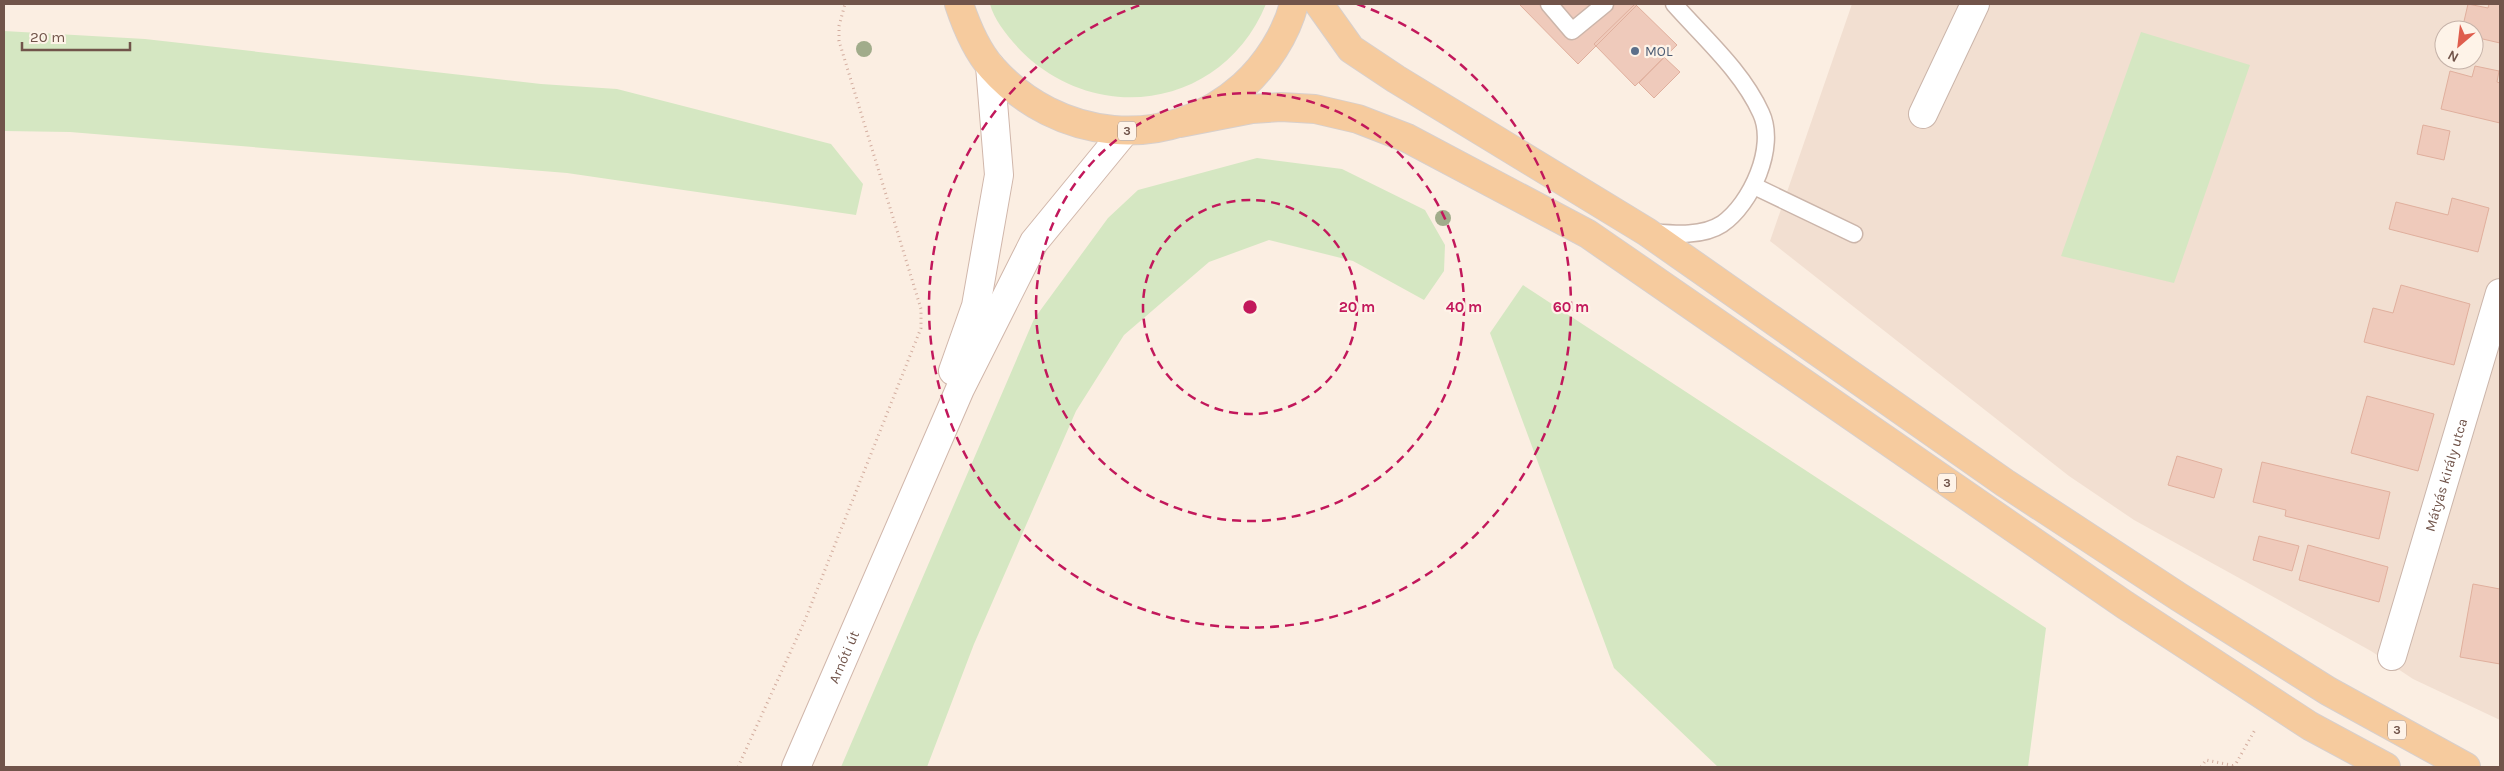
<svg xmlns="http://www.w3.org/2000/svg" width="2504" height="771" viewBox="0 0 2504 771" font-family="Karla,sans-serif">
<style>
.residential{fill:#f2dfd1;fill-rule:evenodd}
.green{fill:#d5e7c2}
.building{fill:#efcabb;stroke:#e0af9d}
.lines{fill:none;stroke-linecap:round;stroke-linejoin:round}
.service-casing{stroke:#cbb5aa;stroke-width:19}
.minor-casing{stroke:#cbb5aa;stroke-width:30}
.secondary-casing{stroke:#d0b6aa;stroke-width:30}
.primary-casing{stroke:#d7cfcc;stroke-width:30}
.path{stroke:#d3ad9f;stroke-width:3;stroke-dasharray:1 4;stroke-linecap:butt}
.service{stroke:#fff;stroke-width:16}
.minor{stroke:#fff;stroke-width:28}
.secondary{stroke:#fff;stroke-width:28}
.primary{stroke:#f6cb9e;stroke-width:28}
.tree{fill:#a1ac8b}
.ring{fill:none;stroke:#c2185b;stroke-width:2.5;stroke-dasharray:9 6}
.service-dot{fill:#5c6f8a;stroke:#fef3e8;stroke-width:2}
.labels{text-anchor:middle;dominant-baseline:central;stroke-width:4.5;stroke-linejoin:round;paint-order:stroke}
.shield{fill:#fef3e8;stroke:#9b8479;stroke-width:1}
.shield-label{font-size:12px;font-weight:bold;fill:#71544a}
.service-label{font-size:14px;fill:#4e5e75;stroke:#fef3e8;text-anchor:start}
.street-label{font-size:14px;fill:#71544a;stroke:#fef3e8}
.centre{fill:#c2185b;stroke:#fef3e8;stroke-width:2.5}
.ring-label{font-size:15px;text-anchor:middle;font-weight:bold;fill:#c2185b;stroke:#fef3e8;stroke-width:4.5;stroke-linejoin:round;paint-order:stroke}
</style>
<rect width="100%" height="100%" fill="#fbeee2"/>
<path class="residential" d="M1852 4H2500V720L2413 679 2371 651 2134 520 2069 476 1770 241ZM2444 30H2474V60H2444Z"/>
<path class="green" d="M990 4H1266C1227 100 1112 127 1032 61 1017 48 995 24 990 4Z
M4 31 145 39 541 84 617 89 831 144 863 184 856 215 567 173 70 132 4 131Z
M2141 32 2250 65 2174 283 2061 256Z
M1257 158 1342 169 1425 210 1445 245 1444 271 1424 300 1353 261 1269 240 1209 262 1124 335 1076 411 974 644 927 767H841L1034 319 1108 218 1138 190Z
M1523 285 2046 628 2028 767H1718L1614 668 1490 333Z"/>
<path class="building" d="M1519 4H1635L1637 5 1578 64Z
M1635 4 1677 45 1635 86 1594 44Z
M2468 4 2488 8 2489 4H2500V43L2474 37V30H2462Z
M1664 57 1680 72 1654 98 1639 83Z
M2475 66 2499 71 2497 82 2500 83V123L2441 109 2450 71 2472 77Z
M2423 125 2450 131 2444 160 2417 154Z
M2452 198 2489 208 2478 252 2389 229 2396 202 2448 215Z
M2401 285 2470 304 2454 365 2364 342 2373 308 2393 313Z
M2367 396 2434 414 2418 471 2351 453Z
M2177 456 2222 469 2214 498 2168 485Z
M2262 462 2390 492 2379 539 2285 516 2286 510 2253 502Z
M2259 536 2299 546 2292 571 2253 560Z
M2308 545 2388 567 2379 602 2299 580Z
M2473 584 2500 589V664L2460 657Z"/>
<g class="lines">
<g class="service-casing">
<path id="service" d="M1549 4 1572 31 1605 4
M1754 186 1854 234
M1651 232C1674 234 1702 237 1722 224 1751 204 1777 147 1761 113 1742 71 1704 38 1674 4"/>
</g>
<g class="minor-casing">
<g id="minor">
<path d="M1923 114 1975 4"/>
<path id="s1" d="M2392 656 2500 293"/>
</g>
</g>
<g class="secondary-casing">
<g id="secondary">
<path d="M953 371 976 306 999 175 990 66"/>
<path id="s2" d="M796 767 960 389 1034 242 1125 131"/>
</g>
</g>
<g class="primary-casing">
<path id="primary" d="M959 4C966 25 976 50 992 68 1057 141 1167 154 1243 86 1266 65 1286 35 1294 4
M1319 4 1351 49 1396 79 1647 232 2005 483 2179 597 2328 691 2466 767
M1180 123 1252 109 1281 107 1315 109 1358 119 1407 138 1588 234 2125 605 2310 726 2386 767"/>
</g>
<path class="path" d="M738 767 805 620 921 328V309L839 41V26L845 4
M2201 767 2206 760 2235 766
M2234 767 2256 728"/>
<use href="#service" class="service"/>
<use href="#minor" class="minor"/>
<use href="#secondary" class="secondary"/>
<use href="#primary" class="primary"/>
</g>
<g class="tree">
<circle cx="864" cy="49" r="8"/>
<circle cx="1443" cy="218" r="8"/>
</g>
<g class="ring">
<circle cx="1250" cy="307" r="107"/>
<circle cx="1250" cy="307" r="214"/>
<path d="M1357 4A321 321 0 1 1 1143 4"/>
</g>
<circle class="service-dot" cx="1635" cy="51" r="5"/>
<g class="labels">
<g class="shield">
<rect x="1118" y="121.5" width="18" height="19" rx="4"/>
<rect x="1938" y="473.5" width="18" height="19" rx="4"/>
<rect x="2388" y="720.5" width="18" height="19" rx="4"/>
</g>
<g class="shield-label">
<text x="1127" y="131">3</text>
<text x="1947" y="483">3</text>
<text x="2397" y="730">3</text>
</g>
<g class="service-label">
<text x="1645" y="51">MOL</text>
</g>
<g class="street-label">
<text stroke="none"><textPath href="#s1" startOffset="189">Mátyás király utca</textPath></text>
<text stroke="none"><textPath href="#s2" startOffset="120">Arnóti út</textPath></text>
</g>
</g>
<circle cx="1250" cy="307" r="8" class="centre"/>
<g class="ring-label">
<text x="1357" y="312">20 m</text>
<text x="1464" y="312">40 m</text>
<text x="1571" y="312">60 m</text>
</g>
<rect width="2504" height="771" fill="none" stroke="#71544a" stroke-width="10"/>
<g transform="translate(2459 45) rotate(208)"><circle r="24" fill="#fef3e8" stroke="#c6b3a9"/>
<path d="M0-4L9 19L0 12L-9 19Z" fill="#df5d4d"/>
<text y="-8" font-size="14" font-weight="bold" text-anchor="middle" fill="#71544a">N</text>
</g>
<path d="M22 42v8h108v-8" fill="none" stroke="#71544a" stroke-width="2.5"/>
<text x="30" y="42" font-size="15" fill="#71544a" stroke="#fef3e8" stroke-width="4" paint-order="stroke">20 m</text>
</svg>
